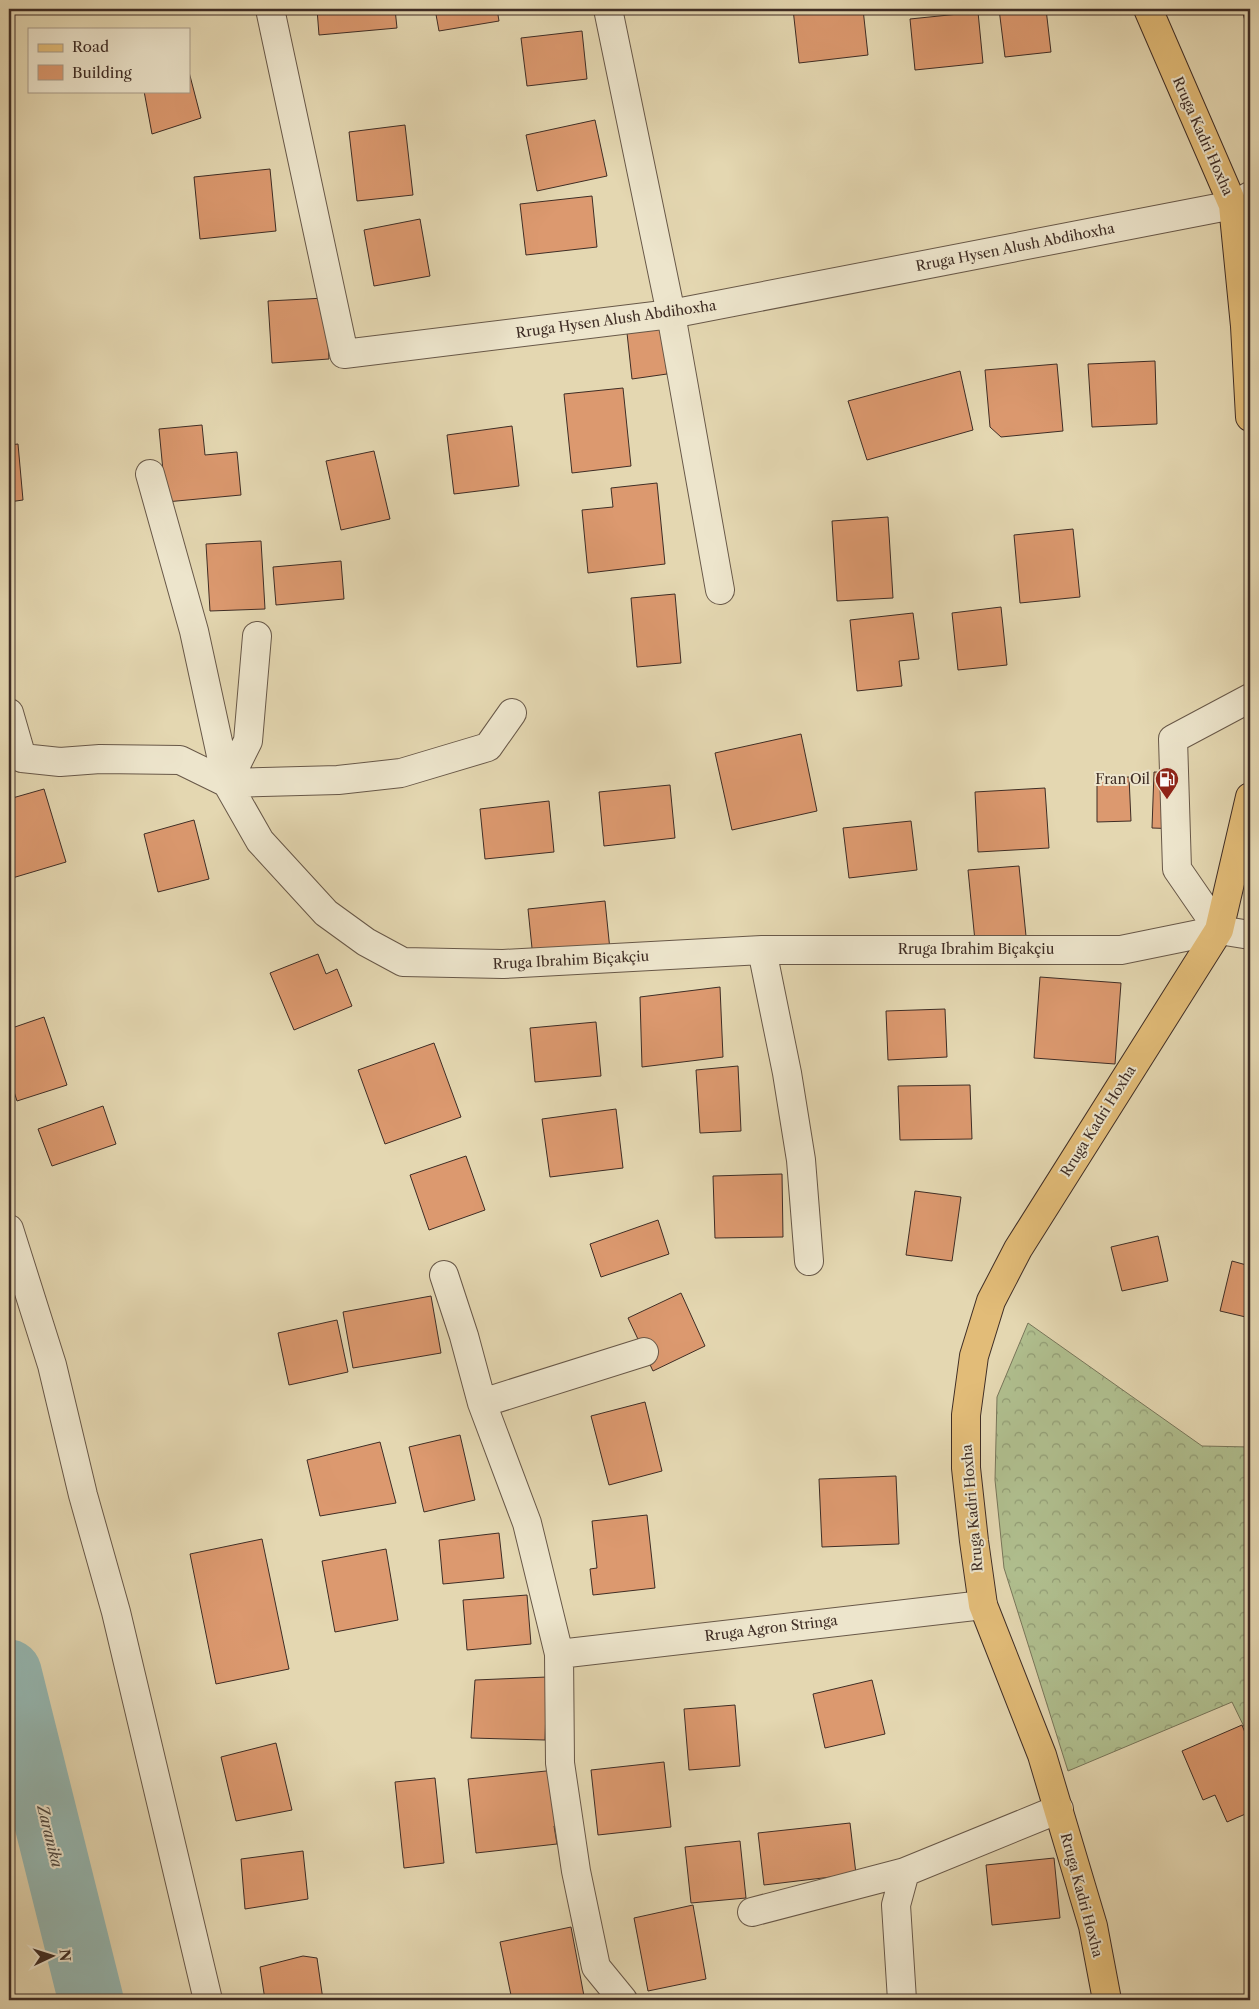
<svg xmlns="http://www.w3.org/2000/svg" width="1259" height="2009" viewBox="0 0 1259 2009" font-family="'Libre Caslon Text',serif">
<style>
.forest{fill:url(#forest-crowns);stroke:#78765a}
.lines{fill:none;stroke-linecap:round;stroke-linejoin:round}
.river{stroke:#96b8b2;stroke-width:65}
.building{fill:#dc996f;stroke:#3f2d25}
.minor-casing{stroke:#685848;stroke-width:30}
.major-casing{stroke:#3f2d25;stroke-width:30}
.minor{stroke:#ede5cc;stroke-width:28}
.major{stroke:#e2bc78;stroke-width:28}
.labels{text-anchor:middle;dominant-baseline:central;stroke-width:4;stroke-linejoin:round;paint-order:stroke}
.street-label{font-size:14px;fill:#3f2d25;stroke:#ede5cc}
.poi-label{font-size:14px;fill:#3f2d25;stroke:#ede5cc;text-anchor:end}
.water-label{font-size:15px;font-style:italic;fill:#504941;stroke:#ede5cc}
</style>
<defs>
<pattern id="forest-crowns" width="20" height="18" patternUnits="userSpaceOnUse" patternTransform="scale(1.25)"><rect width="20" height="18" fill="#b0bf8f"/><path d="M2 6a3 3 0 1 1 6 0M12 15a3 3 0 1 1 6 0" fill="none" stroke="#919c75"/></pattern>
</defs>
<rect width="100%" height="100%" fill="#e4d7b1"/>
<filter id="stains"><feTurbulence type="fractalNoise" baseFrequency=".004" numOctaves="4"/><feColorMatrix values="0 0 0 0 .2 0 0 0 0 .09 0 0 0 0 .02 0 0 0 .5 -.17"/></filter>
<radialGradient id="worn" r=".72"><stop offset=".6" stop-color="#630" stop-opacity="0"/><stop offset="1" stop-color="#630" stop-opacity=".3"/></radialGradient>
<path class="forest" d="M1028 1323 1202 1446 1250 1447V1739L1232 1702 1068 1771 1004 1568 995 1480 997 1397Z"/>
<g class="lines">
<path class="river" d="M9 1672 91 2000"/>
</g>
<path class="building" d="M317 9H395L397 28 319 35Z
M435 9H497L499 21 439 31Z
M793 9H863L868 55 799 63Z
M999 9H1046L1051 52 1005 57Z
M1242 9H1250V41Z
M978 12 983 63 915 70 910 19Z
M582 31 587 79 527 86 521 38Z
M189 72 201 118 152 134 144 91H189Z
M595 120 607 176 537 191 526 135Z
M405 125 413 195 357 201 349 132Z
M270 169 276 231 200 239 194 177Z
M592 196 597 247 526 255 520 204Z
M420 219 430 276 374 286 364 230Z
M325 298 329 359 272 363 268 301Z
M662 329 667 374 632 379 627 333Z
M1155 361 1157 424 1092 427 1088 364Z
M1057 364 1063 431 1001 437 990 427 985 370Z
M960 371 973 430 867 460 848 401Z
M623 388 631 466 572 473 564 394Z
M202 425 205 455 237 452 241 495 166 502 159 429Z
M512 426 519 486 454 494 447 435Z
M18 444 23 500 9 502V445Z
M374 451 390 519 341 530 326 461Z
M657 483 665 564 588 573 582 510 613 507 611 488Z
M888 517 893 598 837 601 832 521Z
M1073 529 1080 597 1020 603 1014 535Z
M261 541 265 609 210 611 206 544Z
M341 561 344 599 276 605 273 567Z
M675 594 681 663 637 667 631 598Z
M1001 607 1007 665 958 670 952 613Z
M913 613 919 659 899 661 902 686 857 691 850 620Z
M801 734 817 811 732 830 715 753Z
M1154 772 1183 773 1181 829 1152 828Z
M1129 777 1131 821 1097 822V778Z
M670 785 675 838 604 846 599 792Z
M1045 788 1049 848 978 852 975 792Z
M44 789 66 862 9 879V799Z
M549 801 554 852 485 859 480 809Z
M194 820 209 879 158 892 144 834Z
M911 821 917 870 849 878 843 828Z
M1019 866 1026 936 975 941 968 870Z
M605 901 610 950 533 958 528 909Z
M318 954 326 974 337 969 352 1006 294 1030 270 973Z
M1040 977 1121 983 1115 1064 1034 1058Z
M720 987 723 1057 642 1067 640 997Z
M945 1009 947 1057 888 1060 886 1011Z
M44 1017 67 1085 17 1101 9 1076V1029Z
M596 1022 601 1076 535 1082 530 1028Z
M434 1043 461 1117 385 1144 358 1070Z
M738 1066 741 1131 700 1133 696 1070Z
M970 1085 972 1139 900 1140 898 1086Z
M103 1106 116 1144 52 1166 38 1129Z
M616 1109 623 1168 550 1177 542 1119Z
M466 1156 485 1210 429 1230 410 1175Z
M782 1174 783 1237 715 1238 713 1176Z
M915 1191 961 1197 952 1261 906 1255Z
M658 1220 669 1254 601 1277 590 1244Z
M1158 1236 1168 1281 1122 1291 1111 1247Z
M1232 1261 1250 1266V1318L1220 1311Z
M681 1293 705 1346 653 1371 628 1318Z
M431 1296 441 1353 353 1368 343 1312Z
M337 1320 348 1372 289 1385 278 1333Z
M645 1402 662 1471 609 1485 591 1416Z
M460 1435 475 1500 424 1512 409 1447Z
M380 1442 396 1503 320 1516 307 1460Z
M896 1476 899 1544 822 1547 819 1479Z
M647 1515 655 1588 593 1595 590 1569 597 1568 592 1521Z
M499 1533 504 1578 443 1584 439 1540Z
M262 1539 289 1669 216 1684 190 1554Z
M386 1549 398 1620 335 1632 322 1561Z
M527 1595 531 1644 467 1650 463 1600Z
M547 1677 545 1740 471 1738 475 1680Z
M872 1680 885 1734 825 1748 813 1694Z
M735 1705 740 1766 689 1770 684 1709Z
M1242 1725 1250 1745V1812L1227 1822 1215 1795 1203 1800 1182 1751Z
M276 1743 292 1810 236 1821 221 1757Z
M664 1762 671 1827 598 1835 591 1770Z
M556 1770 562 1825 554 1826 557 1844 476 1853 468 1779Z
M435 1778 444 1863 404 1868 395 1782Z
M850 1823 856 1874 764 1885 758 1833Z
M740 1841 746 1898 691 1903 685 1847Z
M303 1851 308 1899 245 1909 241 1859Z
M1054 1858 1060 1918 992 1925 986 1865Z
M693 1905 706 1979 648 1991 634 1918Z
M571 1927 584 1996 560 2000H512L500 1942Z
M303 1956 317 1958 323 2000H265L260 1967Z
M756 1996V2000H704V1998Z"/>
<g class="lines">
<g class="minor-casing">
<path id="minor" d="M270 9 344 354 671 314 1233 205 1250 196
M608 9 671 314 720 590
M150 474 194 631 227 783
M9 713 22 758
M9 752 22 758 60 762 100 759 180 760 227 783 260 841 326 913 366 942 403 962 503 964 762 950H1121L1219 930 1250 935
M227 783 338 780 401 773 488 747 512 713
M227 783 248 741 257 636
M1219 930 1177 869 1173 739 1250 698
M762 950 787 1073 801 1160 809 1261
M9 1229 52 1365 83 1495 116 1612 208 2000
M444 1275 464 1336 482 1403 527 1523 559 1654 560 1763 576 1871 596 1967 623 2000
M482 1403 644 1352
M559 1654 983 1605
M752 1912 905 1872 1059 1809
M902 2000 896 1905 905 1872"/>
</g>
<g class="major-casing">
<path id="major" d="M1148 9 1233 205 1245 326 1250 417
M1107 2000 1093 1926 1042 1755 983 1605 974 1541 966 1468V1415L974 1356 991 1301 1018 1249 1219 930 1250 797"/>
</g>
<use href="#minor" class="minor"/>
<use href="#major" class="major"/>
</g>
<defs>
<g id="fuel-pin" transform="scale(1.25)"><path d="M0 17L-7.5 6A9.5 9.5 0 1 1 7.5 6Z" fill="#8f2418" stroke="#ede5cc"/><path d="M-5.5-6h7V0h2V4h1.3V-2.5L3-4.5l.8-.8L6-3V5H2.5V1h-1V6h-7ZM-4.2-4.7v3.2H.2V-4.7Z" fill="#fff"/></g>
</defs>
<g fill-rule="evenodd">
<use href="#fuel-pin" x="1167" y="779"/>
</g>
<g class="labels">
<g class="street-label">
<text transform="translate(1203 136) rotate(66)">Rruga Kadri Hoxha</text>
<text transform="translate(1015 247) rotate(-11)">Rruga Hysen Alush Abdihoxha</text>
<text transform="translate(616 319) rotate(-8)">Rruga Hysen Alush Abdihoxha</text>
<text x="976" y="949">Rruga Ibrahim Biçakçiu</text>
<text transform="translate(571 960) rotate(-3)">Rruga Ibrahim Biçakçiu</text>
<text transform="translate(1098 1121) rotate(-58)">Rruga Kadri Hoxha</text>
<text transform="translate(972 1508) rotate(-95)">Rruga Kadri Hoxha</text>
<text transform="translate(771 1628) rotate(-7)">Rruga Agron Stringa</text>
<text transform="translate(1082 1895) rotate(75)">Rruga Kadri Hoxha</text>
</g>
<g class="poi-label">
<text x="1150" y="779">Fran Oil</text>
</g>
<g class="water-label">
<text transform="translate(50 1836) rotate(76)">Zaranika</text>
</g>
</g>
<rect width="1259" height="2009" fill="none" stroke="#e4d7b1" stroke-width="30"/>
<rect x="10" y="10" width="1239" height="1989" fill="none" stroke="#3f2d25" stroke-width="2.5"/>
<rect x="15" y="15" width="1229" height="1979" fill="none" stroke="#3f2d25"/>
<rect x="28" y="28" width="162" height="65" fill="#ede5cc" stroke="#a79b89"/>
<rect x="38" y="44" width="25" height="8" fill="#e2bc78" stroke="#a79b89"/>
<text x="72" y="52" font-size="15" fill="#3f2d25">Road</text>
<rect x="38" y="65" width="25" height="15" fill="#dc996f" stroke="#a79b89"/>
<text x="72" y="78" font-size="15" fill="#3f2d25">Building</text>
<g transform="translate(52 1956) rotate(86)" stroke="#ede5cc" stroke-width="4" paint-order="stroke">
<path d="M0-4L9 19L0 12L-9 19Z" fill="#3f2d25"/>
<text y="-8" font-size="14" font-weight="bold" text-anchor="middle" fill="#3f2d25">N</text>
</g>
<rect width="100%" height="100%" filter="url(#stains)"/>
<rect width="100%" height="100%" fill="url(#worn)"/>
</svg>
